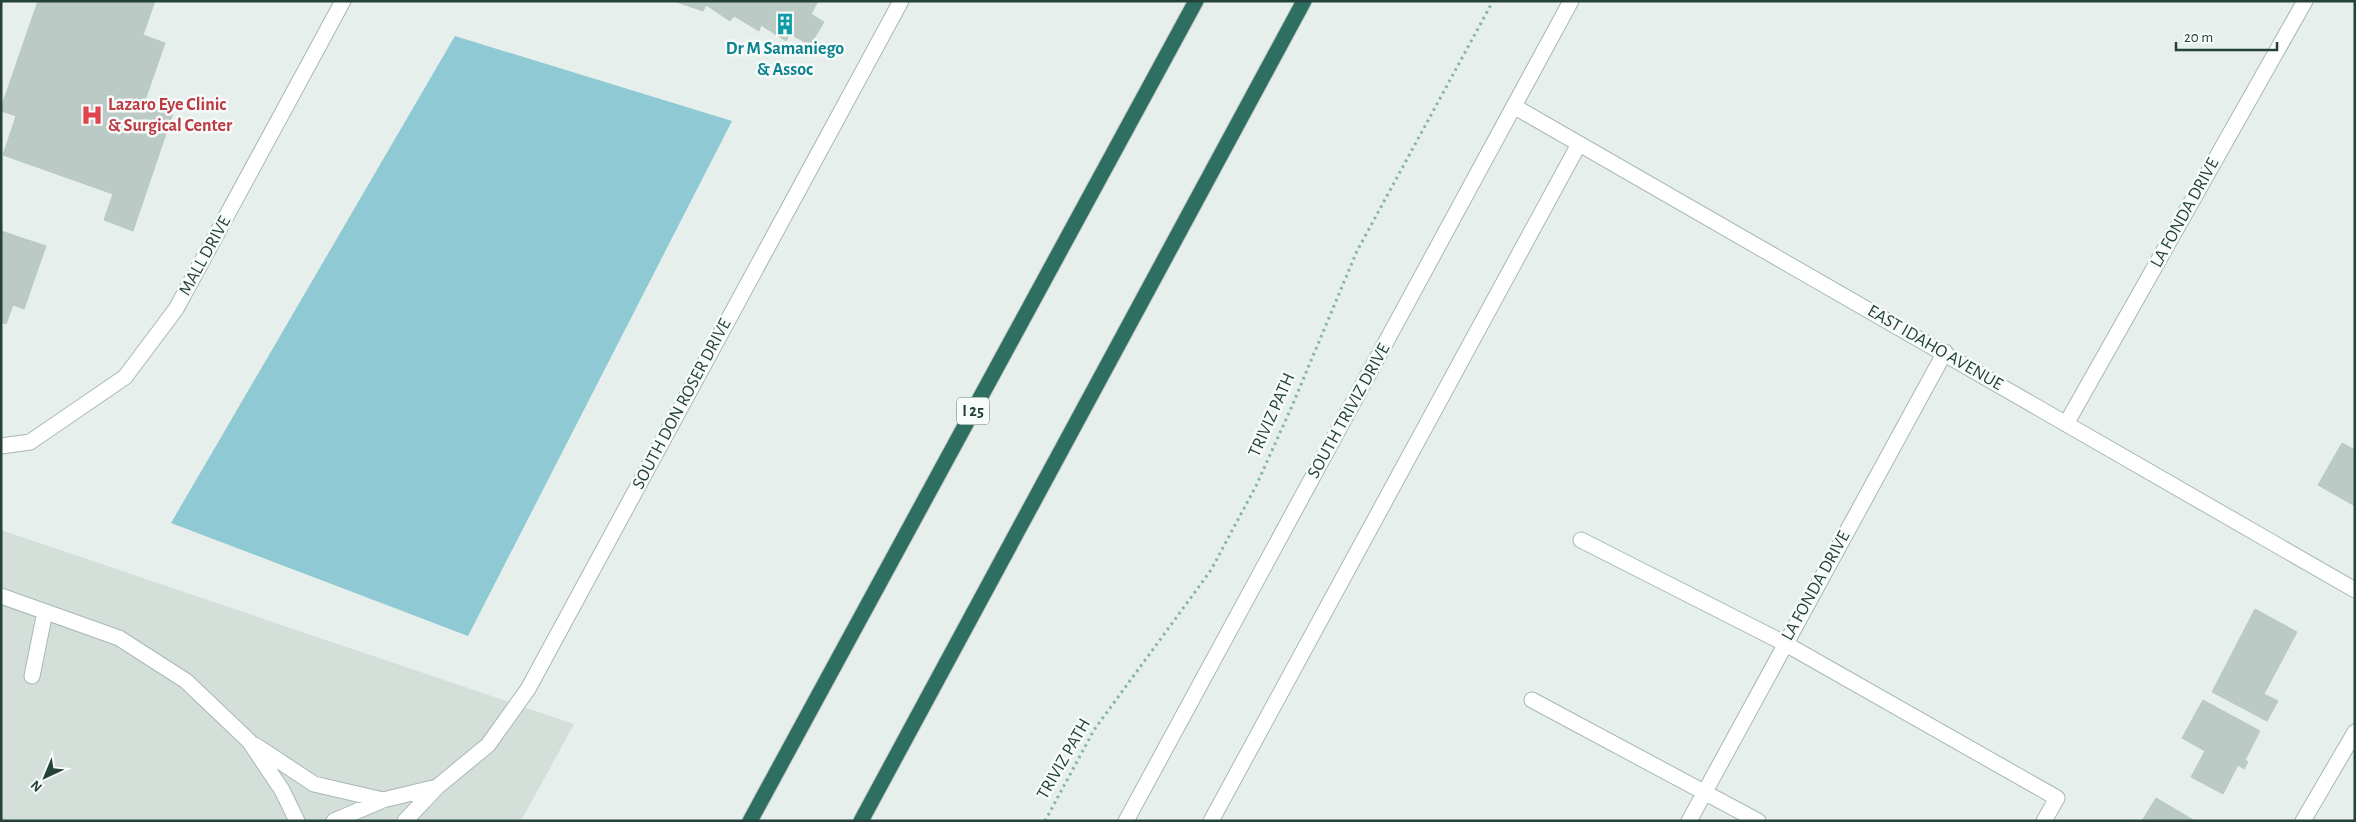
<svg xmlns="http://www.w3.org/2000/svg" width="2356" height="822" viewBox="0 0 2356 822" font-family="'Alegreya Sans',sans-serif">
<style>
.built{fill:#d4dfda}
.water{fill:#8ec9d4}
.building{fill:#bbcac4;stroke:#b8c9c2}
.lines{fill:none;stroke-linecap:round;stroke-linejoin:round}
.minor-casing{stroke:#a8b8b2;stroke-width:17}
.highway-casing{stroke:#c2cac8;stroke-width:17}
.path{stroke:#86b3a5;stroke-width:3;stroke-dasharray:2.5 4;stroke-linecap:butt}
.minor{stroke:#fff;stroke-width:15}
.highway{stroke:#2f6f62;stroke-width:15}
.labels{text-anchor:middle;dominant-baseline:central;stroke-width:5;stroke-linejoin:round;paint-order:stroke}
.shield{fill:#f7fbf9;stroke:#637a73;stroke-width:1}
.shield-label{font-size:16px;font-weight:bold;fill:#24423a}
.culture-label{font-size:18px;font-weight:bold;fill:#0d838f;stroke:#f7fbf9}
.health-label{font-size:18px;font-weight:bold;fill:#be3a42;stroke:#f7fbf9;text-anchor:start}
.street-label{font-size:18px;fill:#24423a;stroke:#f7fbf9}
</style>
<rect width="100%" height="100%" fill="#e6efeb"/>
<path class="built" d="M1 530 574 724 521 821H1Z"/>
<path class="water" d="M455 36 732 121 468 636 171 523Z"/>
<path class="building" d="M38 1H155L143 35 165 43 144 103 173 113 133 231 104 220 113 194 3 155 16 116 1 111V108Z
M674 1H818L811 14 824 22 810 45 790 34 786 41 761 25 759 31 734 16 730 21 706 5 703 11Z
M1 231 46 246 24 309 13 305 6 324 1 322Z
M2342 443 2355 450V506L2318 485Z
M2255 609 2297 632 2264 694 2278 701 2267 721 2212 692Z
M2203 700 2260 731 2245 760 2248 762 2244 769 2238 765 2223 794 2191 777 2205 751 2182 738Z
M2156 798 2195 821H2142Z"/>
<g class="lines">
<g class="minor-casing">
<path id="minor" d="M1515 107 2355 590
M2066 424 2305 1
M1 446 30 442 125 377 176 309 343 1
M1581 540 1784 643 2057 798 2044 821
M1 596 119 638 186 681 249 741 282 790 297 821
M32 676 45 612
M1532 700 1758 821
M255 745 314 784 383 800
M334 821 383 800 437 787
M405 821 437 787 488 745 528 689 901 1
M1126 821 1571 1
M1211 821 1579 144
M1689 821 1945 352
M2303 821 2355 732"/>
</g>
<g class="highway-casing">
<path id="highway" d="M750 821 1196 1
M861 821 1304 1"/>
</g>
<path class="path" d="M1045 821 1094 730 1211 570 1256 486 1292 406 1357 251 1493 1"/>
<use href="#minor" class="minor"/>
<use href="#highway" class="highway"/>
</g>
<defs>
<g id="building-bare" transform="scale(1.725)"><path d="M-4-6H4V6H1V3H-1V6H-4ZM-2.5-4.3h1.7v1.8h-1.7ZM.8-4.3h1.7v1.8H.8ZM-2.5-1h1.7V.8h-1.7ZM.8-1h1.7V.8H.8Z" fill="#0f9aa8" stroke="#f7fbf9" stroke-width="2.5" paint-order="stroke"/></g>
<g id="hospital-bare" transform="scale(1.725)"><path d="M-5-5h3v3.5h4V-5h3V5h-3V1.5h-4V5h-3Z" fill="#e0444e" stroke="#f7fbf9" stroke-width="2.5" paint-order="stroke"/></g>
</defs>
<g fill-rule="evenodd">
<use href="#building-bare" x="785" y="24"/>
<use href="#hospital-bare" x="92" y="115"/>
</g>
<g class="labels">
<rect class="shield" x="957" y="397.5" width="32" height="27" rx="4"/>
<g class="shield-label">
<text x="973" y="411">I 25</text>
</g>
<g class="culture-label">
<text x="785" y="49">Dr M Samaniego<tspan x="785" dy="21">&amp; Assoc</tspan></text>
</g>
<g class="health-label">
<text x="108" y="105">Lazaro Eye Clinic<tspan x="108" dy="21">&amp; Surgical Center</tspan></text>
</g>
<g class="street-label">
<text transform="translate(2185 213) rotate(-61)">LA FONDA DRIVE</text>
<text transform="translate(205 256) rotate(-61)">MALL DRIVE</text>
<text transform="translate(1935 348) rotate(30)">EAST IDAHO AVENUE</text>
<text transform="translate(682 404) rotate(-62)">SOUTH DON ROSER DRIVE</text>
<text transform="translate(1349 411) rotate(-61)">SOUTH TRIVIZ DRIVE</text>
<text transform="translate(1272 415) rotate(-66)">TRIVIZ PATH</text>
<text transform="translate(1816 586) rotate(-61)">LA FONDA DRIVE</text>
<text transform="translate(1064 759) rotate(-60)">TRIVIZ PATH</text>
</g>
</g>
<rect width="2356" height="822" fill="none" stroke="#24423a" stroke-width="5"/>
<g transform="translate(45 777) rotate(224)" stroke="#f7fbf9" stroke-width="4" paint-order="stroke">
<path d="M0-4L9 19L0 12L-9 19Z" fill="#24423a"/>
<text y="-8" font-size="14" font-weight="bold" text-anchor="middle" fill="#24423a">N</text>
</g>
<path d="M2176 42v8h101v-8" fill="none" stroke="#24423a" stroke-width="2.5"/>
<text x="2184" y="42" font-size="15" fill="#24423a" stroke="#f7fbf9" stroke-width="4" paint-order="stroke">20 m</text>
</svg>
